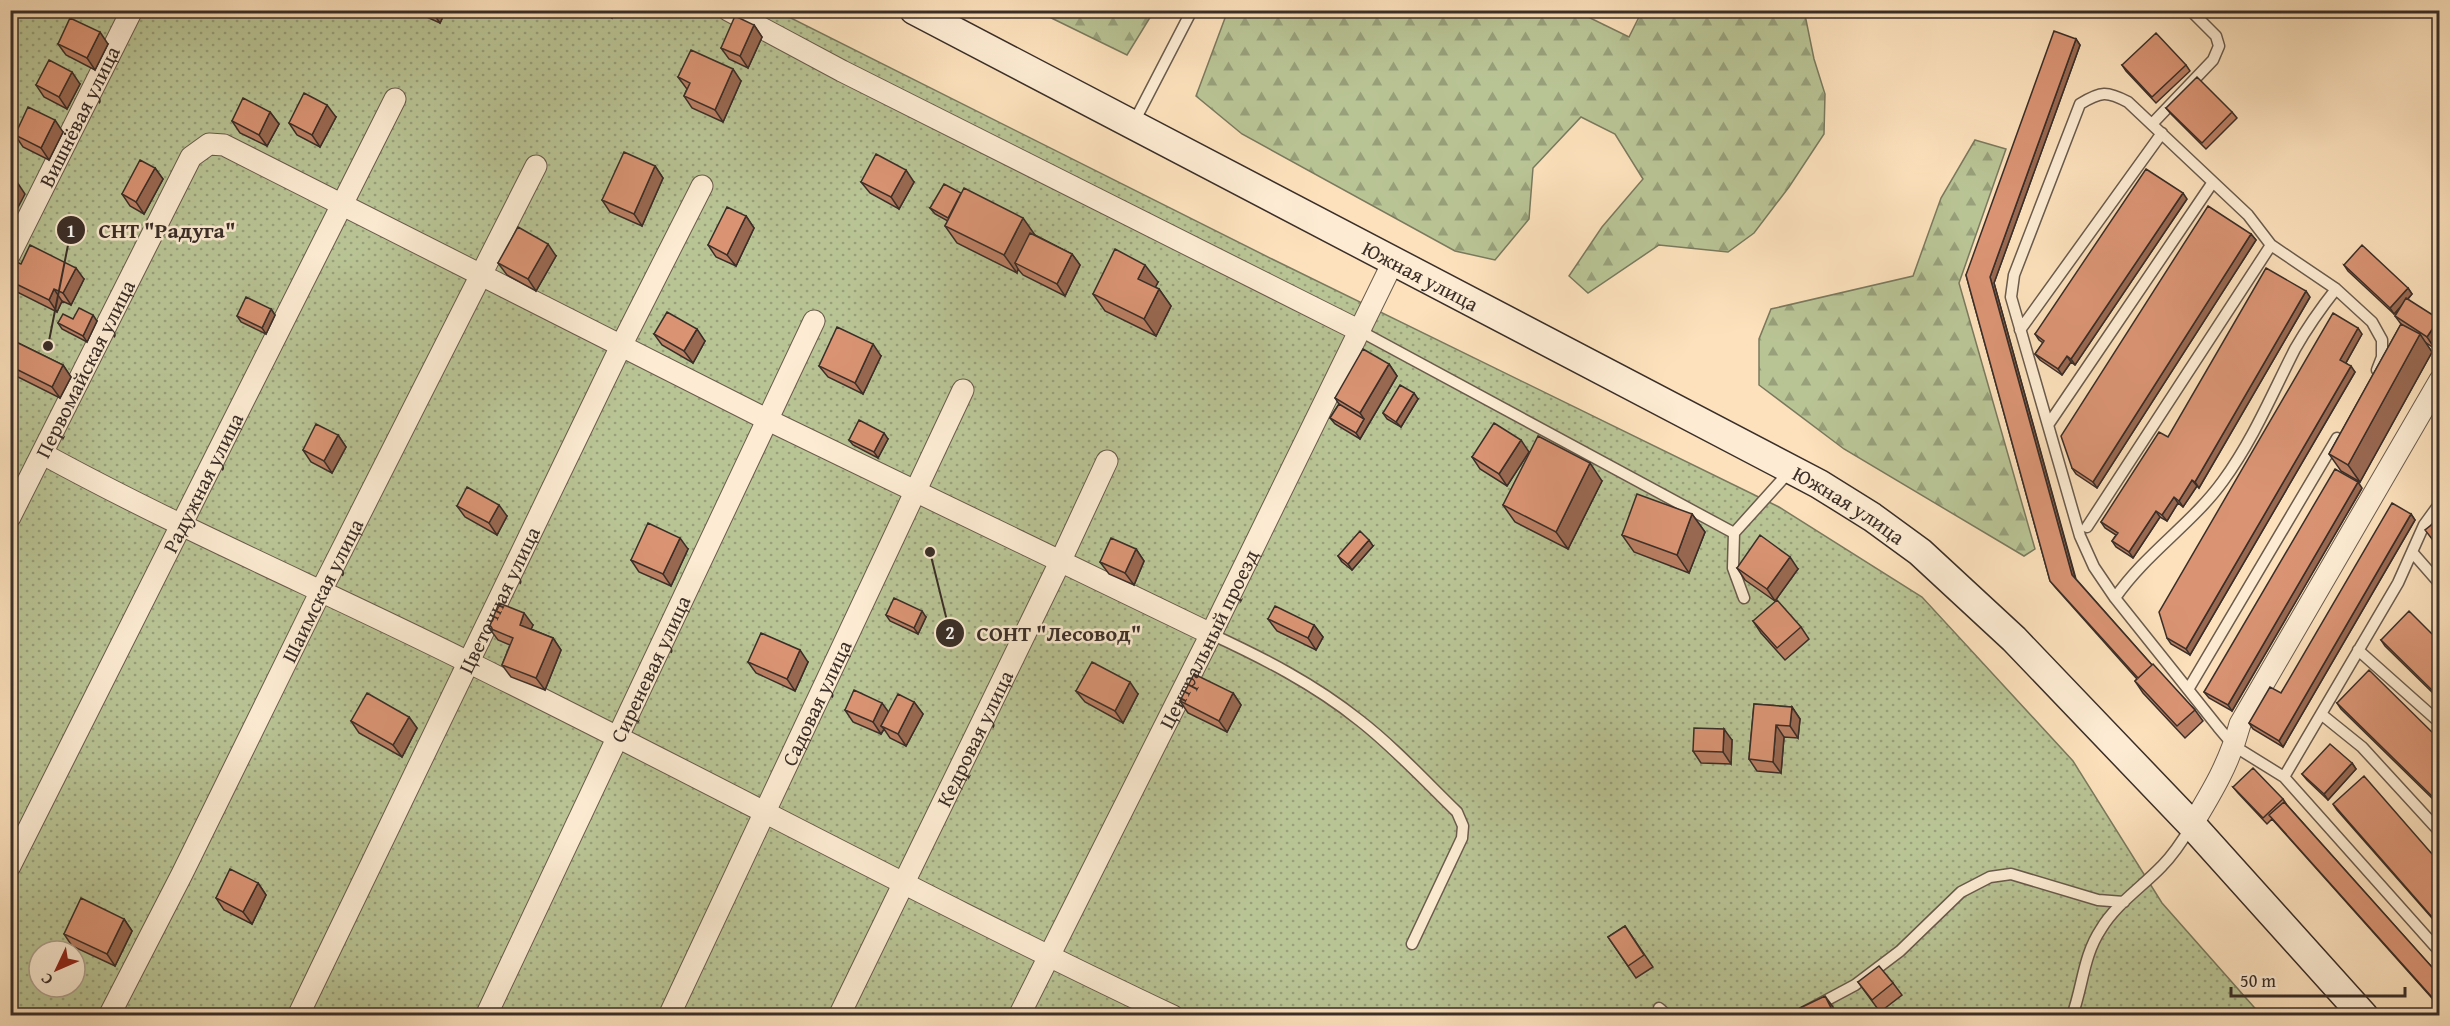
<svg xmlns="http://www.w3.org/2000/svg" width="2450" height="1026" viewBox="0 0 2450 1026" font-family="'Gentium Book Plus',serif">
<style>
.forest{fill:url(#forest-firs);stroke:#7a795e;stroke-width:1.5}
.park{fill:url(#park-dots);stroke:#7a795e;stroke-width:1.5;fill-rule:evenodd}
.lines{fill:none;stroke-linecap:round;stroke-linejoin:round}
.service-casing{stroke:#6a5b4d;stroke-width:13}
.minor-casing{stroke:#6a5b4d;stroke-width:23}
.secondary-casing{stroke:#3a2e28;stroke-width:31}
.service{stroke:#fdecd3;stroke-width:10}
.minor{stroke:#fdecd3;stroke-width:21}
.secondary{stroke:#fdecd3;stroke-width:28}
.wall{fill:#bb7f64;stroke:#3a2e28;stroke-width:1.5}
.shaded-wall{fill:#996851;stroke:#3a2e28;stroke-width:1.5}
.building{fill:#da9474;stroke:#3a2e28;stroke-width:1.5}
.labels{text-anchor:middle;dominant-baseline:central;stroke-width:5;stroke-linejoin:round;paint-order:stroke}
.street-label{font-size:21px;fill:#3a2e28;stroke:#fdecd3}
.leader{fill:none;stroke:#3a2e28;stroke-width:2}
.callout-dot{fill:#3a2e28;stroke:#fdecd3;stroke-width:2}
.mark-label{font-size:18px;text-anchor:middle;font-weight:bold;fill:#fff}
.callout-label{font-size:22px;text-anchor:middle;font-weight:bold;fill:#3a2e28;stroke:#fdecd3;stroke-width:5;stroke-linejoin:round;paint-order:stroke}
</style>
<defs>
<pattern id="forest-firs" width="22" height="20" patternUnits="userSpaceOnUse" patternTransform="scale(1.5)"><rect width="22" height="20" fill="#b9c495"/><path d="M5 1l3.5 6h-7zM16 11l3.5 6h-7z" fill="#97a07a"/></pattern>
<pattern id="park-dots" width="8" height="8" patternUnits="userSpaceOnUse" patternTransform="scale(1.5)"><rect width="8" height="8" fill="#b9c495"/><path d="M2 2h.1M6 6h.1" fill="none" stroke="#97a07a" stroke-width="1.8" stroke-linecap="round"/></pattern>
</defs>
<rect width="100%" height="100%" fill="#fce1bc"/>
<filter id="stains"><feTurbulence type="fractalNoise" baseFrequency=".00333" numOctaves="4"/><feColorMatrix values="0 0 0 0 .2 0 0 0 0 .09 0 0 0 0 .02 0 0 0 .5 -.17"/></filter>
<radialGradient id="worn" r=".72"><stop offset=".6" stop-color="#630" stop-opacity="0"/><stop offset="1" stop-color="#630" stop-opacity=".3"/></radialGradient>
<path class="forest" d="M1228 10 1576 11 1629 37 1642 11H1808L1805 15 1814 59 1825 94 1824 134 1789 187 1754 233 1728 252 1659 245 1588 293 1569 276 1602 227 1643 179 1615 134 1581 117 1533 168 1529 219 1495 260 1455 251 1242 134 1196 96Z
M1037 11 1154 10V11L1127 55Z
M1975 140 2006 149 1959 283 2035 549 2024 556 1844 449 1759 385V339L1771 309 1913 276 1941 198Z"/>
<path class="park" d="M10 11H777L1272 259 1779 507 1922 597 2073 761 2162 903 2261 1015H11ZM39 951H75V987H39Z"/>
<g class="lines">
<g class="service-casing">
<path id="service" d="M1133 124 1192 10
M2152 124 2213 60 2219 46 2216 36 2190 10
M2020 330 2162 133
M1360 331 1734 533 1733 568 1744 598
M2377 370 2382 357V340L2372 322 2336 289 2271 245 2248 215 2128 102C2107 91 2101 91 2080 104L2014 275 2011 297 2080 536 2094 567 2115 598 2218 727 2234 746 2284 777 2398 583 2424 525 2440 503
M2048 425 2213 182
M2087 527 2271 245
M1734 533 1790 471
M2412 552 2440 584
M2115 598C2146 553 2192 524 2223 481 2253 440 2272 394 2295 349 2307 328 2321 308 2336 289
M1211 634C1263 658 1314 684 1359 720 1394 747 1425 781 1457 812L1463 826 1462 838 1412 944
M2358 650 2440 723
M2189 688 2337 438
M2321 714 2362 747 2440 832
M2284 777 2440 952
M1659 1008 1668 1016
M1797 1016 1855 985 1900 951 1961 892 1990 877 2011 874 2098 900 2124 902
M2072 1016C2083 986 2083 956 2101 929 2116 904 2142 887 2162 866 2174 854 2183 840 2192 825"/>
</g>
<g class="minor-casing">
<g id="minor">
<path d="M728 10 842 71 1360 331"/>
<path id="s1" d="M10 254 132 10"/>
<path d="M43 454C182 530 328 592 470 663 705 779 936 904 1173 1016"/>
<path id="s2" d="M10 517 191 157 209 144 224 145 768 420 1211 634"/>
<path d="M2192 825C2212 792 2230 762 2240 724L2440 380"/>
<path id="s3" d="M10 866 395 99"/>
<path id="s4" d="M109 1016 182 874 321 591 536 166"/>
<path id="s5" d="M298 1016 621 346 702 186"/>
<path id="s6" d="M486 1016 814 321"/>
<path id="s7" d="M669 1016 963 390"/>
<path id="s8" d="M839 1016 1061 560 1107 461"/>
<path id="s9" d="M1019 1016 1211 634 1394 260"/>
</g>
</g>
<g class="secondary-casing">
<g id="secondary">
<path id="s10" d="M914 10 1819 484 1872 517 1920 552 2014 639 2192 825 2364 1016"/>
</g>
</g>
<use href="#service" class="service"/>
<use href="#minor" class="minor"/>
<use href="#secondary" class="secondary"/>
</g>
<path class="wall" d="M411 10H446L440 23Z
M596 10H615L612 18Z
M754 25 762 37 748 68 729 59 721 48Z
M2076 39 2080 45 1994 283 2076 579 2152 665 2195 710 2203 721 2185 738 2143 693 2135 681 2137 679 2055 587 2050 581 1966 275Z
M58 44H108L95 70 66 55Z
M2122 65H2186L2190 71 2156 103 2126 71Z
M678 77 741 81 723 122 692 108 684 96 687 89Z
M80 84 67 109 44 97 36 85Z
M2166 108 2232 112 2237 118 2206 149 2171 114Z
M270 112 279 124 267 146 240 133 232 121Z
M336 117 320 147 297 135 289 123Z
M63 132 49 160 23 147 15 135Z
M655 166 663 178 642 226 610 212 602 200Z
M155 168 163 179 144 214 130 206 122 194Z
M861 182H914L899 209 870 193Z
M2187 199 2075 365 2071 362 2062 375 2040 360 2035 354 2043 343 2039 340 2035 334Z
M930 208 1035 235 1072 254 1080 265 1065 296 1023 275 1018 269 1017 273 957 243 945 226 948 221 935 214Z
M746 216 754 228 736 266 716 257 708 245Z
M2251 234 2256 240 2097 488 2076 474 2072 468Z
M556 256 536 291 507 275 498 263Z
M21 264 84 279 71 305 62 301 57 312 13 290 10 286V267Z
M2344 265 2408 288 2412 294 2408 299 2435 349 2425 342 2432 352 2360 482 2341 471 2329 454 2401 324 2395 316 2401 306 2394 314 2348 271Z
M1158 282 1155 287 1159 289 1171 306 1156 336 1105 311 1093 294Z
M2310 297 2199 488 2197 486 2183 507 2178 503 2167 521 2160 517 2133 558 2116 547 2112 541 2116 535 2105 528 2101 522 2168 437Z
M271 309 275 315 266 334 241 322 237 316Z
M73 319 97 321 87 342 62 329 58 323Z
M654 334 705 341 693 363 662 345Z
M2362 334 2346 363 2355 372 2190 655 2171 644 2167 638Z
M10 339 63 365 71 377 60 398 10 373Z
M881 356 863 394 828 377 819 366Z
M1389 364 1397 376 1360 439 1335 424 1330 418 1339 404 1335 398Z
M1418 399 1401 427 1387 419 1383 413Z
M338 435 346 447 332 473 311 462 303 450Z
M888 439 878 458 853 445 849 440Z
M1529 452 1507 486 1480 469 1472 457Z
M1602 481 1568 549 1515 522 1503 505Z
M2362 488 2232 711 2209 698 2204 692Z
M457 506 507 516 497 535 465 517Z
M1692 514 1705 532 1689 573 1634 552 1622 535Z
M2411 514 2415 520 2283 747 2253 729 2249 723 2281 693Z
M1373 546 1352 570 1342 562 1338 556Z
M688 549 671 586 639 572 631 560Z
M1136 549 1144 561 1134 585 1109 574 1100 562Z
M1737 568 1798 569 1775 601 1745 580Z
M886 615 926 617 918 634 890 621Z
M1268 619 1314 625 1323 637 1316 650 1277 631Z
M1753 621 1801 627 1809 639 1785 660 1761 633Z
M533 625 531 629 553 638 561 650 545 690 511 677 502 665 510 645 498 640 489 628Z
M2381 640 2439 641V699L2385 646Z
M748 662H808L795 691 756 673Z
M1076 691 1138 694 1123 723 1085 702Z
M1233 693 1241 705 1227 732 1188 713 1180 701Z
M914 702 923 714 906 746 890 738 884 729 881 734 853 722 845 710 888 712Z
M2337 703 2439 739V805L2341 709Z
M1754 704 1792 707 1800 719 1798 738 1784 737 1781 773 1757 771 1749 759Z
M409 717 417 728 402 757 359 733 351 721Z
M1732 740 1731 764 1701 763 1693 751Z
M2352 763 2356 769 2328 800 2307 780 2302 774Z
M2233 787 2283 799 2287 805 2439 975V1006L2272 819 2267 824 2238 793Z
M2333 804 2439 862V926L2337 810Z
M258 883 266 895 252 924 224 910 216 898Z
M124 919 132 931 115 966 72 946 64 934Z
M1625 926 1653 967 1636 978 1608 937Z
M1858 982 1893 983 1902 995 1880 1012Z"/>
<path class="shaded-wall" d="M432 10H446L440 23 432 12Z
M606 10H615L612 18Z
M754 25 762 37 748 68 740 56Z
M100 32 108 44 95 70 87 58Z
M2076 39 2080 45 1994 283 2076 581 2072 575 1990 277Z
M733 69 741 81 723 122 715 110Z
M72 72 80 84 67 109 59 97Z
M327 105 336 117 320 147 312 135Z
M270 112 279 124 267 146 259 135Z
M55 120 63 132 49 160 41 148Z
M655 166 663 178 642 226 634 214Z
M155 168 163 179 144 214 136 202Z
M906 170 914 182 899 209 891 197Z
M17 182 25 194 14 215 10 210V194Z
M2183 193 2187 199 2075 365 2071 359Z
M746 216 754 228 736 266 727 255Z
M1023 218 1035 235 1015 263 1018 269 1017 273 1004 255Z
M2251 234 2256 240 2097 488 2093 482Z
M548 244 556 256 536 291 528 279Z
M1072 254 1080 265 1065 296 1057 284Z
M1145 265 1158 282 1151 296 1138 279Z
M76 268 84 279 71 305 63 293Z
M2408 288 2412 294 2394 314 2390 308Z
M54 289 62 301 57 312 49 300Z
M1159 289 1171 306 1156 336 1144 319Z
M2306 291 2310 297 2199 488 2195 482Z
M271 309 275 315 266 334 262 328Z
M93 315 97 321 87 342 83 336Z
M2439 319V342L2435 349 2427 337Z
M2358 328 2362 334 2344 366 2340 360Z
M697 329 705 341 693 363 684 351Z
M2420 334 2432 352 2360 482 2348 465Z
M873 344 881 356 863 394 855 383Z
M2067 356 2071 362 2062 375 2058 369Z
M1389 364 1397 376 1360 439 1356 433 1364 419 1360 413Z
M63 365 71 377 60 398 52 387Z
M2351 366 2355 372 2190 655 2186 649Z
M1414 393 1418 399 1401 427 1396 422Z
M884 433 888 439 878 458 874 452Z
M338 435 346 447 332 473 324 461Z
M1521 440 1529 452 1507 486 1499 474Z
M1590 463 1602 481 1568 549 1556 532Z
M2192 480 2197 486 2183 507 2179 501Z
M2358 482 2362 488 2232 711 2228 705Z
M2174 497 2178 503 2167 521 2162 515Z
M499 505 507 516 497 535 489 523Z
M2156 511 2160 517 2133 558 2129 552Z
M1692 514 1705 532 1689 573 1677 555Z
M2411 514 2415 520 2283 747 2279 741Z
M680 538 688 549 671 586 663 574Z
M1369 540 1373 546 1352 570 1348 564Z
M1136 549 1144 561 1134 585 1125 573Z
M1790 557 1798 569 1775 601 1767 589Z
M922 611 926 617 918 634 914 628Z
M524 613 533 625 528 636 520 625Z
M1314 625 1323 637 1316 650 1308 638Z
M553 638 561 650 545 690 536 678Z
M800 650 808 662 795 691 787 679Z
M1130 682 1138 694 1123 723 1115 711Z
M1233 693 1241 705 1227 732 1219 721Z
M914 702 923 714 906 746 898 734Z
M882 703 890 714 881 726 884 729 881 734 873 722Z
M1792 707 1800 719 1798 738 1790 726Z
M409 717 417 728 402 757 393 745Z
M1776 725 1784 737 1781 773 1773 762Z
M1724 729 1732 740 1731 764 1723 752Z
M2352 763 2356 769 2328 800 2324 794Z
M258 883 266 895 252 924 243 912Z
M124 919 132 931 115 966 107 954Z
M1825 996 1833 1007 1837 1016H1835Z"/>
<path class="building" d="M735 16 754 25 740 56 721 48Z
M70 18 100 32 87 58 58 44Z
M2054 31 2076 39 1990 277 2072 575 2152 665 2138 678 2050 581 1966 275Z
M2156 33 2186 65 2152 97 2122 65Z
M691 50 733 69 715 110 684 96 690 83 678 77Z
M49 60 72 72 59 97 36 85Z
M2197 77 2232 112 2202 143 2166 108Z
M304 93 327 105 312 135 289 123Z
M243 98 270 112 259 135 232 121Z
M28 107 55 120 41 148 15 135Z
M624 152 655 166 634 214 602 200Z
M876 154 906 170 891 197 861 182Z
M140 160 155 168 136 202 122 194Z
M2146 169 2183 193 2071 359 2067 356 2058 369 2035 354 2044 341 2035 334Z
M10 179 17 182 10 194Z
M944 184 961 193 948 218 930 208Z
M964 188 1023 218 1004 255 945 226Z
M2208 206 2251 234 2093 482 2072 468 2061 436Z
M727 207 746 216 727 255 708 245Z
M518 227 548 244 528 279 498 263Z
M1030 233 1072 254 1057 284 1015 263Z
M30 245 76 268 63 293 54 289 49 300 10 281V267L14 261 21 264Z
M2362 245 2408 288 2390 308 2344 265Z
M1115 249 1145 265 1138 279 1159 289 1144 319 1093 294Z
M2266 268 2306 291 2195 482 2192 480 2179 501 2174 497 2162 515 2156 511 2129 552 2112 541 2118 533 2101 522 2159 432 2168 437Z
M246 297 271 309 262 328 237 316Z
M2406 298 2439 319 2427 337 2395 316Z
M79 308 93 315 83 336 58 323 63 314 73 319Z
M667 312 697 329 684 351 654 334Z
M2333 313 2358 328 2340 360 2351 366 2186 649 2167 638 2159 612Z
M2401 324 2420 334 2348 465 2329 454Z
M837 327 873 344 855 383 819 366Z
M10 339 63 365 52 387 10 366Z
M1363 349 1389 364 1360 413 1335 398Z
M1400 385 1414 393 1396 422 1383 413Z
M1339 404 1364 419 1356 433 1330 418Z
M859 420 884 433 874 452 849 440Z
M1494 423 1521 440 1499 474 1472 457Z
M316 424 338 435 324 461 303 450Z
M1538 436 1590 463 1556 532 1503 505Z
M2335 469 2358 482 2228 705 2204 692Z
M467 487 499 505 489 523 457 506Z
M1637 494 1692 514 1677 555 1622 535Z
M2392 503 2411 514 2279 741 2249 723 2270 687 2281 693Z
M2439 519V548L2425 530Z
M648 523 680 538 663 574 631 560Z
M1360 531 1369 540 1348 564 1338 556Z
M1760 535 1790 557 1767 589 1737 568Z
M1111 538 1136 549 1125 573 1100 562Z
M894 598 922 611 914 628 886 615Z
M1777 600 1801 627 1777 648 1753 621Z
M499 603 524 613 520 625 553 638 536 678 502 665 513 638 489 628Z
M1275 606 1314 625 1308 638 1268 619Z
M2409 611 2439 641V697L2381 640Z
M761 633 800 650 787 679 748 662Z
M1092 662 1130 682 1115 711 1076 691Z
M2153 664 2195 710 2177 726 2135 681Z
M2369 670 2439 739V803L2337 703Z
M1194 674 1233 693 1219 721 1180 701Z
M854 690 882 703 873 722 845 710Z
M367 693 409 717 393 745 351 721Z
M898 694 914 702 898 734 881 726Z
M1754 704 1792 707 1790 726 1776 725 1773 762 1749 759Z
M1694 728 1724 729 1723 752 1693 751Z
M2330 744 2352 763 2324 794 2302 774Z
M2253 768 2283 799 2263 818 2233 787Z
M2364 776 2439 862V925L2333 804Z
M2284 802 2439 975V1005L2269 815Z
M230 869 258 883 243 912 216 898Z
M81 898 124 919 107 954 64 934Z
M1625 926 1644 955 1628 966 1608 937Z
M1879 966 1893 983 1872 1000 1858 982Z
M1825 996 1835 1016H1803L1800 1008Z"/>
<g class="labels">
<g class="street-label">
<text stroke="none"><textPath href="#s1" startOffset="154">Вишнёвая улица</textPath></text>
<text stroke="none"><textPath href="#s10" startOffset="572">Южная улица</textPath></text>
<text stroke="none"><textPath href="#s2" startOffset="166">Первомайская улица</textPath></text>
<text stroke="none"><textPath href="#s3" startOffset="429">Радужная улица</textPath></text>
<text stroke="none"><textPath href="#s10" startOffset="1058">Южная улица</textPath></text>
<text stroke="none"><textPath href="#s4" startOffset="476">Шаимская улица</textPath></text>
<text stroke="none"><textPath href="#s5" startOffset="462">Цветочная улица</textPath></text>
<text stroke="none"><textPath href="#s9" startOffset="422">Центральный проезд</textPath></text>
<text stroke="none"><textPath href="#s6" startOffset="384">Сиреневая улица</textPath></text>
<text stroke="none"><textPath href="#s7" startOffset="346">Садовая улица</textPath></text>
<text stroke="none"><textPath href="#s8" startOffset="309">Кедровая улица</textPath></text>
</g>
</g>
<path class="leader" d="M48 346L71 230M930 552L950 633"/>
<g class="callout-dot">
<circle cx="48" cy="346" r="6"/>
<circle cx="930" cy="552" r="6"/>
<circle cx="71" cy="230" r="15"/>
<circle cx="950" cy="633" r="15"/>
</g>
<g class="mark-label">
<text x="71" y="237">1</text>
<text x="950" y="639">2</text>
</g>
<g class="callout-label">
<text x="167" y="238">СНТ "Радуга"</text>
<text x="1059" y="641">СОНТ "Лесовод"</text>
</g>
<rect width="2450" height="1026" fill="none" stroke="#fce1bc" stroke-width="36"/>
<rect x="12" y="12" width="2426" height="1002" fill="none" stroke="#3a2e28" stroke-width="3"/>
<rect x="18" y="18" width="2414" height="990" fill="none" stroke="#3a2e28" stroke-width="1.5"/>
<g transform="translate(57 969) rotate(226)"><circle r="28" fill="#fdecd3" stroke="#afa08f" stroke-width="1.5"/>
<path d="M0-4.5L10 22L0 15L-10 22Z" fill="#8f2418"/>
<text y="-9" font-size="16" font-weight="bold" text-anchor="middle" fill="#3a2e28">С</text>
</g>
<path d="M2231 987v9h174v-9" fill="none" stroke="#3a2e28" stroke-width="3"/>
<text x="2240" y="987" font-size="18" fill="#3a2e28" stroke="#fdecd3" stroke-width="4.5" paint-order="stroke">50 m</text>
<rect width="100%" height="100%" filter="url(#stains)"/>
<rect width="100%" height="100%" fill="url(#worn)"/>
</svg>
